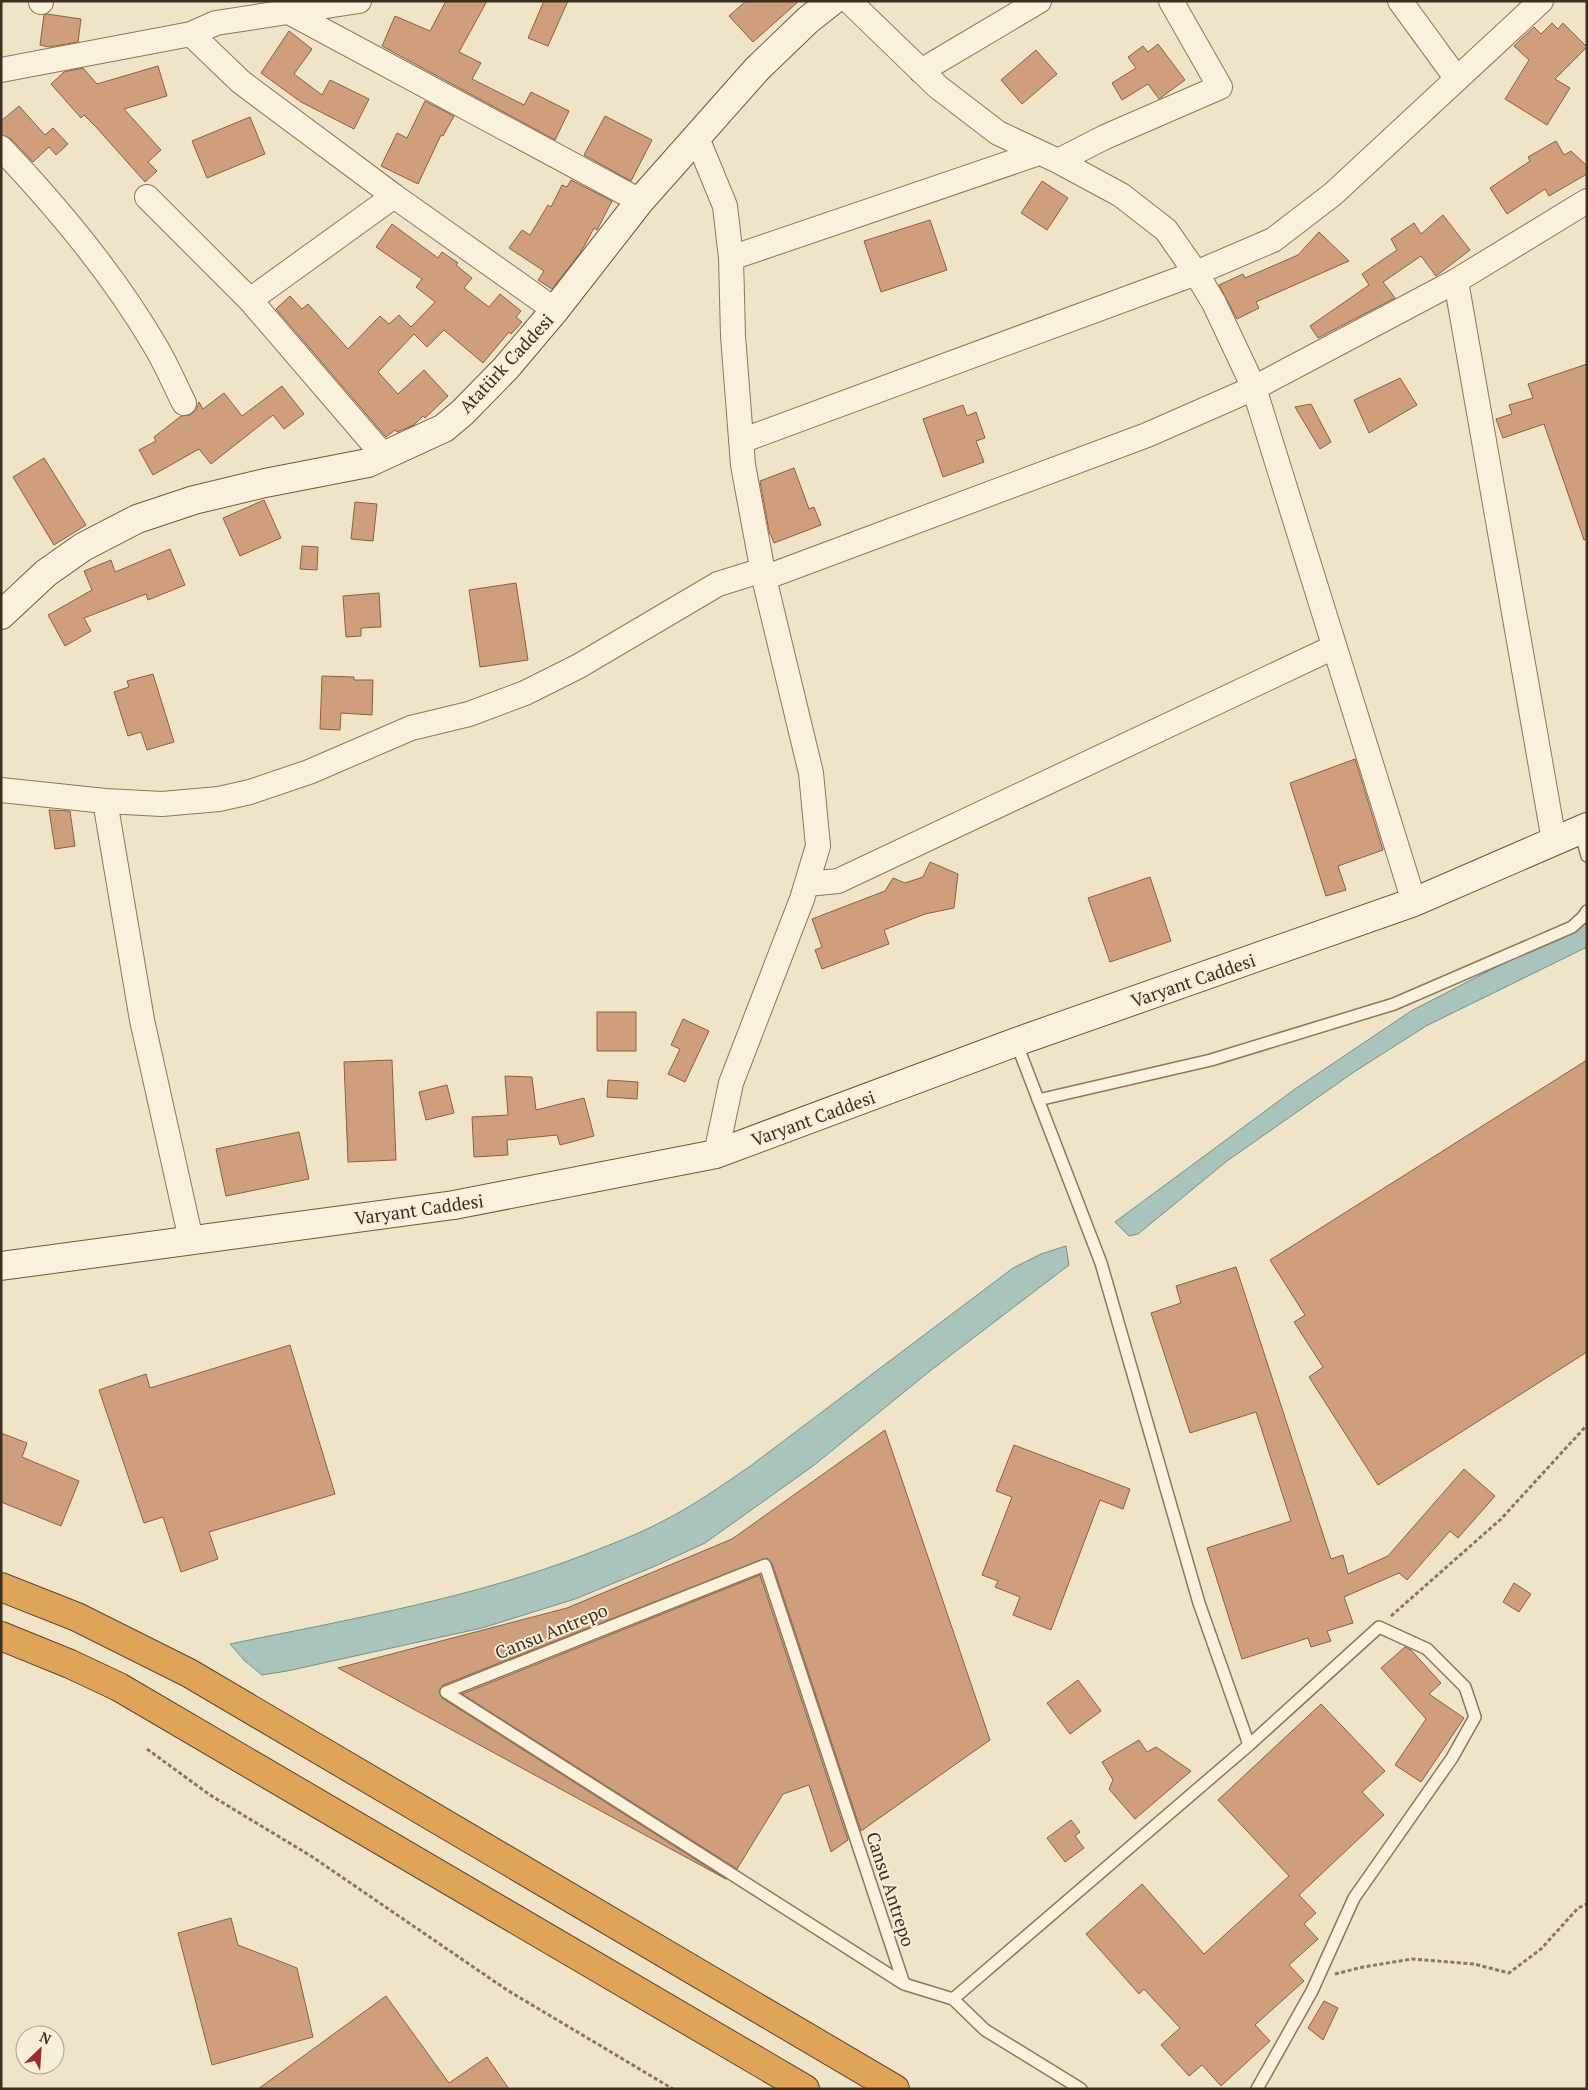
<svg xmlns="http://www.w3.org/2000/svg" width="1588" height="2090" viewBox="0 0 1588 2090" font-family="'PT Serif',serif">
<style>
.water{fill:#a9c4bc;stroke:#6f938a}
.building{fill:#cf9f7d;stroke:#8d5f41}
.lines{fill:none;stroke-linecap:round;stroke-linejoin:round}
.lane-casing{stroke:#8d765c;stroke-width:14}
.street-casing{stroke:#8d765c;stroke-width:26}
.secondary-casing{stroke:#6f573f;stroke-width:30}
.highway-casing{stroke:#5b4430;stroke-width:30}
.path{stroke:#8d765c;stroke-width:3;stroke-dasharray:4 2.5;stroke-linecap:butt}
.lane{stroke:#faf1dc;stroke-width:11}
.street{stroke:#faf1dc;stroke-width:24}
.secondary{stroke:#faf1dc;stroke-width:28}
.highway{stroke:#e0a458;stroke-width:28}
.labels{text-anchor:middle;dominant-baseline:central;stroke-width:4;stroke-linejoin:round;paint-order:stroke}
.street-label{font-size:18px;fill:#3d2e20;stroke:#f7eed8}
</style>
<rect width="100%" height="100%" fill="#f0e4c8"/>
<path class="water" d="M1587 920V947L1426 1026 1354 1072 1227 1161 1138 1234 1129 1236 1115 1222 1295 1089 1411 1011Z
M1066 1246 1069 1265 930 1371 813 1466 705 1543 653 1567 575 1599 482 1628 287 1671 262 1675 245 1661 230 1644C351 1619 474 1598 589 1553 614 1543 639 1534 663 1521 693 1506 721 1486 749 1467L1013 1268 1041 1254Z"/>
<path class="building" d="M446 1H487L459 52 481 63 472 79 524 105 531 92 569 111 555 140 382 46 395 16 430 31Z
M544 1H568L548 46 528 38Z
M746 1H799L753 42 729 16Z
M47 14 81 19 78 42 49 47 40 45 44 15Z
M1552 23 1558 29 1563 23 1587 47 1555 79 1570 88 1547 125 1505 99 1529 60 1514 46 1534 27 1541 34Z
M289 31 312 49 294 74 322 95 330 80 369 99 354 129 301 102 261 73Z
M1158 44 1185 80 1159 99 1148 84 1122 100 1112 83 1136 68 1128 57 1143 46 1148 52Z
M1036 50 1057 74 1022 104 1001 80Z
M158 66 167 96 124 109 161 150 148 162 157 171 145 182 96 127 84 115 81 118 51 84 64 72 83 68 97 84Z
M425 101 454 116 443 136 441 135 418 184 381 166 397 133 407 138Z
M19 106 45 135 53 128 68 144 56 155 49 147 33 162 11 139 1 135V121Z
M605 116 652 140 631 181 584 155Z
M250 117 265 154 207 178 192 141Z
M1556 141 1564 155 1571 151 1587 166V174L1549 196 1545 189 1507 214 1490 188 1530 161 1528 157Z
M571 180 612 201 597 230 594 228 581 252 552 289 538 280 544 271 509 248 522 230 530 235 548 205 551 207 562 185 567 187Z
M1042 181 1068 198 1047 230 1021 213Z
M1443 215 1470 250 1436 276 1421 256 1383 282 1395 298 1318 338 1310 326 1369 285 1362 274 1397 250 1391 239 1414 223 1421 234Z
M930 220 947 270 881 292 864 241Z
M392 224 438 258 442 252 458 263 456 265 472 278 464 288 489 307 500 294 521 311 516 317 522 322 511 334 509 332 483 363 444 330 427 347 414 334 378 372 398 394 424 370 448 396 425 418 423 416 414 425 397 432 395 430 386 437 276 309 290 296 302 309 308 304 348 349 380 316 389 324 399 315 411 327 435 302 416 287 422 279 376 247Z
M1319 232 1349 261 1256 302 1259 308 1237 319 1219 285 1243 274 1245 278 1298 255Z
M1587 364V539L1584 540 1544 424 1503 438 1496 419 1512 414 1509 405 1533 398 1528 384Z
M1400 378 1417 405 1369 433 1354 400Z
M282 386 304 414 284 429 273 415 211 464 199 449 153 475 139 450 156 441 154 437 181 416 190 415 196 410 199 402 203 409 224 393 242 416Z
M1311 404 1331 442 1320 449 1295 407Z
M963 405 967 416 976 412 985 438 976 441 984 462 943 477 923 419Z
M44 458 86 525 54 545 13 477Z
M794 468 809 509 814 507 821 525 774 543 769 531 760 481Z
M264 500 281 538 240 556 223 518Z
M355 502 377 504 373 541 351 539Z
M302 546 318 547 317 570 300 569Z
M170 549 185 585 148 600 146 594 84 618 91 631 65 646 48 615 92 590 84 571 111 560 115 572Z
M516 583 528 660 480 667 469 590Z
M379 593 381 627 361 628V636L346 637 343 596Z
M153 674 174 742 147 750 141 732 128 736 114 692 129 687 127 681Z
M322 676 354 677V680H373L372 715 341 713 340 730 320 729Z
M1355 759 1383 850 1338 866 1346 890 1326 896 1290 783Z
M49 810 70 811 75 846 55 849Z
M930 862 958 874 954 908 925 914 884 930 889 944 822 969 815 950 822 947 812 919 885 891 893 878 905 883 923 877Z
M1150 877 1171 941 1110 962 1088 898Z
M597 1012H636V1051H597Z
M683 1019 709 1031 685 1082 668 1074 680 1049 671 1045Z
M392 1060 396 1160 348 1162 344 1062Z
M1587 1060V1352L1378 1485 1309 1377 1323 1367 1294 1322 1305 1315 1270 1260Z
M505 1076 532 1077 536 1110 584 1098 594 1136 560 1145 557 1135 507 1140 508 1155 474 1157 472 1117 508 1115Z
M608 1080 638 1082 637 1099 607 1097Z
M447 1085 454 1113 426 1120 419 1092Z
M299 1132 309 1179 226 1196 216 1149Z
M1236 1267 1331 1559 1343 1555 1348 1574 1388 1556 1464 1469 1495 1496 1458 1538 1450 1531 1407 1580 1399 1573 1344 1597 1353 1623 1327 1631 1331 1641 1311 1647 1308 1638 1242 1659 1207 1548 1291 1521 1256 1412 1190 1433 1151 1313 1181 1303 1176 1286Z
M290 1345 335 1494 209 1532 218 1559 181 1572 163 1517 144 1523 99 1390 146 1374 150 1388Z
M885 1430 990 1740 861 1831 772 1563 767 1558 443 1685 439 1691 442 1698 726 1879 338 1668 567 1608 732 1539Z
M1 1433 27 1443 22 1457 79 1481 61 1526 1 1502Z
M1014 1445 1130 1489 1123 1509 1100 1500 1051 1630 1013 1615 1020 1597 995 1587 998 1581 982 1575 1012 1497 996 1491Z
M760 1575 848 1840 831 1852 809 1785 783 1794 737 1869 462 1694Z
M1514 1583 1531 1594 1519 1612 1503 1602Z
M1405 1647 1411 1650 1441 1683 1429 1694 1464 1718 1421 1782 1395 1765 1426 1719 1381 1668Z
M1078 1680 1101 1711 1070 1734 1047 1703Z
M1321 1704 1385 1771 1362 1792 1384 1815 1299 1895 1316 1913 1304 1924 1318 1939 1289 1965 1304 1981 1255 2025 1270 2041 1221 2086 1202 2065 1189 2076 1161 2045 1180 2028 1144 1989 1139 1994 1086 1934 1142 1884 1204 1954 1289 1876 1218 1800Z
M1139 1740 1147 1752 1156 1747 1191 1771 1135 1819 1109 1789 1113 1780 1102 1762Z
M1071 1820 1080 1832 1075 1836 1084 1848 1065 1862 1047 1838Z
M231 1918 238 1945 297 1968 313 2037 212 2065 178 1933Z
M386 1996 449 2083 487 2057 509 2089H258Z
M1324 2001 1338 2008 1323 2040 1308 2028Z"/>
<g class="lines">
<g class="lane-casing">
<path id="lane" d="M1580 830 1587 856
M1038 1100 1211 1060 1394 1004 1572 927 1583 917 1587 911
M1249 1745 1379 1627 1427 1649 1465 1687 1475 1717 1452 1758 1354 1898 1312 1991 1257 2089
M904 1984 446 1692 765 1565 904 1984 953 1999 985 2030 1081 2089
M953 1999 1249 1745 1199 1603 1101 1263 1016 1042"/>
</g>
<g class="street-casing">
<path id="street" d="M849 1 938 87 998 133 1058 161 1121 195 1166 230 1196 273 1214 303 1254 388 1414 902
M1400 1 1457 79
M41 2V1
M287 11 640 201
M191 34 241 82 394 196 555 310
M1 70 191 34 216 23 359 1
M921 71 1039 1
M697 138 725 206 731 258 733 336 743 465 764 578 811 773 818 846 802 899 731 1083 716 1154
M1 148C57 207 116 278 157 349 167 366 175 385 184 403
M1058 161 1105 137 1220 87 1171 1
M147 197 250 300
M731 258 1039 153
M1456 281 1554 841
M741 441 1196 273 1273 240 1333 194 1541 1
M384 456 250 300 394 196
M764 578 1147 435 1254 388 1456 281 1587 201
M1 790 105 801 162 804 219 799 250 792 309 772 411 728 469 714 525 693 579 666 718 584 763 570
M105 801 142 1020 191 1240
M807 884 838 881 1334 647"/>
</g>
<g class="secondary-casing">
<path id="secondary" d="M1 615 46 573 83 547 137 519 194 500 265 483 368 463 444 428 463 412 506 368 555 310 640 201 757 69 808 20 832 1
M1 1266 454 1205 716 1154 1016 1042 1414 902 1587 827"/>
</g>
<g class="highway-casing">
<path id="highway" d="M1 1587 77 1617 189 1673 895 2089
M1 1636 70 1664 119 1687 805 2089"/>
</g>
<path class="path" d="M1391 1616 1501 1519 1587 1425
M147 1749 210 1795 311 1856 507 1990 673 2089
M1335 1974 1363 1967 1412 1959 1474 1964 1509 1973 1541 1949 1578 1908 1587 1904"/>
<use href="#lane" class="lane"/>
<use href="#street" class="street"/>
<use href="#secondary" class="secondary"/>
<use href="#highway" class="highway"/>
</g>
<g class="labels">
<g class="street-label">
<text transform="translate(506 363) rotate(-47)">Atatürk Caddesi</text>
<text transform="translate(1193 980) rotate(-19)">Varyant Caddesi</text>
<text transform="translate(813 1118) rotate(-20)">Varyant Caddesi</text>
<text transform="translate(419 1209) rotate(-8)">Varyant Caddesi</text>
<text transform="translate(551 1631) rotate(-22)">Cansu Antrepo</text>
<text transform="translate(891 1889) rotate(72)">Cansu Antrepo</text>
</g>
</g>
<rect width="1588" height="2090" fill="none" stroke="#3d2e20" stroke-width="5"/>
<g transform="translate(40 2050) rotate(25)"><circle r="24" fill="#f7eed8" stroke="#ada18e"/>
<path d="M0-4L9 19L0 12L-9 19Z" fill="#9e2a2b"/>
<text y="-8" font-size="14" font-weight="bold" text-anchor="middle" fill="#3d2e20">N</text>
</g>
</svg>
